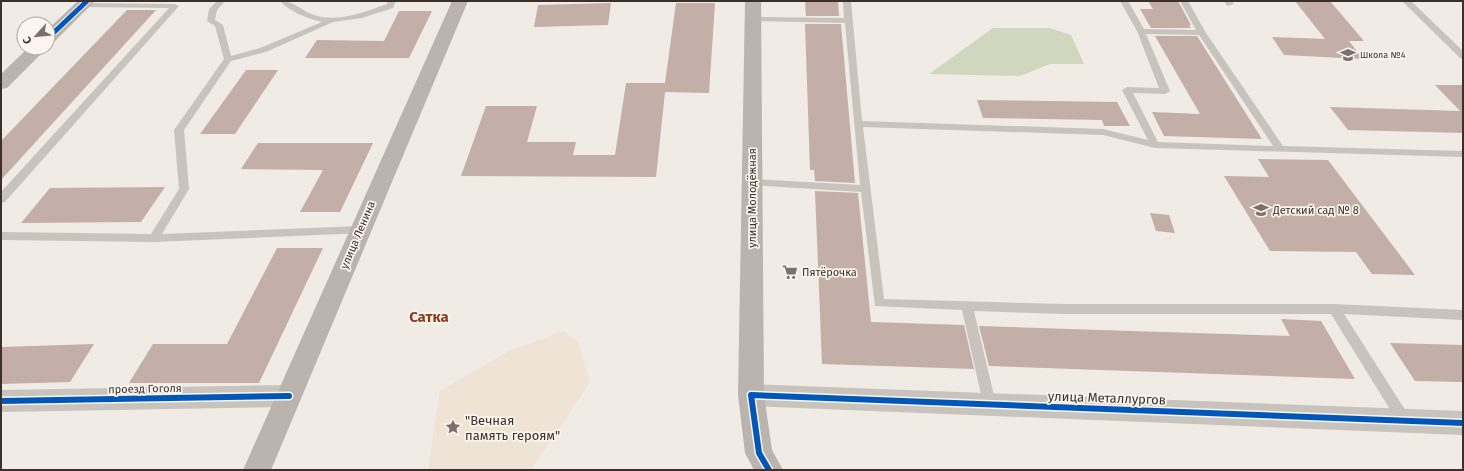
<svg xmlns="http://www.w3.org/2000/svg" width="1464" height="471" viewBox="0 0 1464 471" font-family="'Fira Sans',sans-serif">
<style>
.green{fill:#d1d6bf}
.plaza{fill:#eee3d5}
.building{fill:#c3afa7}
.lines{fill:none;stroke-linecap:round;stroke-linejoin:round}
.lane{fill:#c9c3be;fill-rule:evenodd}
.street{fill:#c9c3be;fill-rule:evenodd}
.secondary{fill:#bab3ae;fill-rule:evenodd}
.cycleway-far1-casing{stroke:#fbf5ee;stroke-width:7}
.cycleway-casing{stroke:#fbf5ee;stroke-width:9}
.cycleway-far1{stroke:#0057b8;stroke-width:5}
.cycleway{stroke:#0057b8;stroke-width:6}
.labels{text-anchor:middle;dominant-baseline:central;stroke-width:3.5;stroke-linejoin:round;paint-order:stroke}
.far-poi-label{font-size:9px;fill:#3b302b;stroke:#fbf5ee;text-anchor:start}
.street-label{font-size:11px;fill:#3b302b;stroke:#fbf5ee}
.poi-label{font-size:11px;fill:#3b302b;stroke:#fbf5ee;text-anchor:start}
.near-street-label{font-size:13px;fill:#3b302b;stroke:#fbf5ee}
.near-poi-label{font-size:13px;fill:#3b302b;stroke:#fbf5ee;text-anchor:start}
.district-label{font-size:15px;font-weight:bold;fill:#8c3b22;stroke:#fbf5ee}
</style>
<rect width="100%" height="100%" fill="#f0ebe5"/>
<path class="green" d="M993 28H1049L1071 35 1084 64H1050L1020 76 929 74Z"/>
<path class="plaza" d="M563 331 578 342 590 382 531 470H428L440 391 509 351Z"/>
<path class="building" d="M805 1H838L839 16H806Z
M1148 1H1178L1191 25H1189L1191 28H1151L1140 9H1153Z
M1295 1H1330L1364 41H1349L1363 59 1284 55 1272 37 1325 39Z
M611 3 608 25 534 27 538 5Z
M676 3H715L709 93 665 92 656 177 461 176 486 106H537L527 142H576L573 155H615L626 83H665Z
M127 10H156L1 180V141Z
M399 11H432L409 58H305L317 40 384 41Z
M805 24H841L855 183 815 181 814 170H810Z
M1155 36H1197L1262 139 1164 136 1152 112 1200 114Z
M246 70H278L235 134H200Z
M1435 85H1463V133L1348 130 1330 107 1460 111Z
M977 100 1117 102 1130 126H1104L1102 120 983 118Z
M258 143H373L340 212H300L323 170 241 169Z
M1258 159 1328 160 1415 275 1372 274 1356 252 1270 251 1224 176 1269 177Z
M165 187 141 222 21 223 50 188Z
M815 191 858 193 871 322 964 325 974 369 822 364Z
M1150 213 1169 215 1175 233 1156 231Z
M277 248H323L259 383H129L153 344H227Z
M1281 319 1321 321 1355 379 989 366 979 326 1290 336Z
M1390 343 1463 345V382L1415 381Z
M94 344 70 382 1 384V347Z"/>
<g class="lines">
<path class="lane" d="M217 1H225L217 10 215 20 223 25 231 56 260 48 322 22C307 18 291 13 280 1 295 1 300 10 314 15 338 23 364 12 387 4L388 1H396L393 8 362 18 333 22 266 52 231 61 184 130 189 189 162 234 360 226 365 230 364 233 154 242 1 240V232L151 234 179 189 174 130 224 59 215 26 207 21 209 9Z
M843 1H851L862 121 1103 129 1148 140 1122 90 1127 87 1159 88 1137 31 1120 1H1128L1144 29 1196 30 1180 1H1188L1206 33 1283 146 1463 151V157L1155 148 1103 135 863 127 884 299 1064 304H1334L1463 310V320L1344 314 1409 416 1411 420 1409 424 1404 426 1399 424 1331 314H1064L974 311 996 404 994 408 989 410 984 408 962 310 875 306 861 192 752 185 747 182 752 179 860 185 845 23 753 21 749 19 753 17 844 18ZM1146 34 1199 35 1273 146 1158 142 1133 93 1165 94 1170 91Z
M1224 1H1232L1234 4 1227 6Z
M1402 1H1411L1463 51V59L1460 58Z
M79 3 175 4 179 6 5 202 1 203V192L169 8 82 7H79Z"/>
<path class="street" d="M751 384 1463 411V435L751 406 742 403 738 395 742 387Z
M289 385 298 388 302 396 298 404 289 407 1 412V390Z"/>
<path class="secondary" d="M78 1H95L54 42 48 43V29Z
M452 1H468L271 470H243Z
M745 1H761L764 395 772 450 783 470H754L745 453 738 395Z
M28 48H47L7 88 1 89V74Z"/>
<g class="cycleway-far1-casing">
<path id="cycleway-far1" d="M48 38 87 1"/>
</g>
<g class="cycleway-casing">
<path id="cycleway" d="M1 401 289 396
M769 470 759 453 751 395 1463 423"/>
</g>
<use href="#cycleway-far1" class="cycleway-far1"/>
<use href="#cycleway" class="cycleway"/>
</g>
<defs>
<g id="school-bare" transform="scale(1.2)"><path d="M0-5L7-2L0 1L-7-2ZM-4 1L0 2.5L4 1V4Q0 6-4 4Z" fill="#7a716c" stroke="#fbf5ee" stroke-width="2.5" paint-order="stroke"/></g>
<g id="supermarket-bare" transform="scale(1.2)"><path d="M-6-5.5h2.5l.6 2H6L4.5 2H-2.5L-4.4-4H-6ZM-1.5 3.2a1.3 1.3 0 1 0 .1 0ZM3 3.2a1.3 1.3 0 1 0 .1 0Z" fill="#7a716c" stroke="#fbf5ee" stroke-width="2.5" paint-order="stroke"/></g>
<g id="sight-bare" transform="scale(1.2)"><path d="M0-6L1.8-2.2L6-1.7L2.9 1.2L3.7 5.4L0 3.3L-3.7 5.4L-2.9 1.2L-6-1.7L-1.8-2.2Z" fill="#7a716c" stroke="#fbf5ee" stroke-width="2.5" paint-order="stroke"/></g>
</defs>
<g fill-rule="evenodd">
<use href="#school-bare" x="1348" y="55"/>
<use href="#school-bare" x="1261" y="210"/>
<use href="#supermarket-bare" x="790" y="272"/>
<use href="#sight-bare" x="453" y="427"/>
</g>
<g class="labels">
<g class="far-poi-label">
<text x="1360" y="55">Школа №4</text>
</g>
<g class="street-label">
<text transform="translate(752 198) rotate(-90)">улица Молодёжная</text>
<text transform="translate(358 235) rotate(-67)">улица Ленина</text>
<text transform="translate(145 389) rotate(-1)">проезд Гоголя</text>
</g>
<g class="poi-label">
<text x="1273" y="210">Детский сад № 8</text>
<text x="802" y="272">Пятёрочка</text>
</g>
<g class="near-street-label">
<text transform="translate(1107 398) rotate(2)">улица Металлургов</text>
</g>
<g class="near-poi-label">
<text x="465" y="420">"Вечная<tspan x="465" dy="15">память героям"</tspan></text>
</g>
<g class="district-label">
<text x="429" y="317">Сатка</text>
</g>
</g>
<rect width="1464" height="471" fill="none" stroke="#3b302b" stroke-width="4"/>
<g transform="translate(36 36) rotate(243)"><circle r="19" fill="#fbf5ee" stroke="#aea6a0"/>
<path d="M0-3L7 15L0 10L-7 15Z" fill="#7a716c"/>
<text y="-6" font-size="11" font-weight="bold" text-anchor="middle" fill="#3b302b">С</text>
</g>
</svg>
